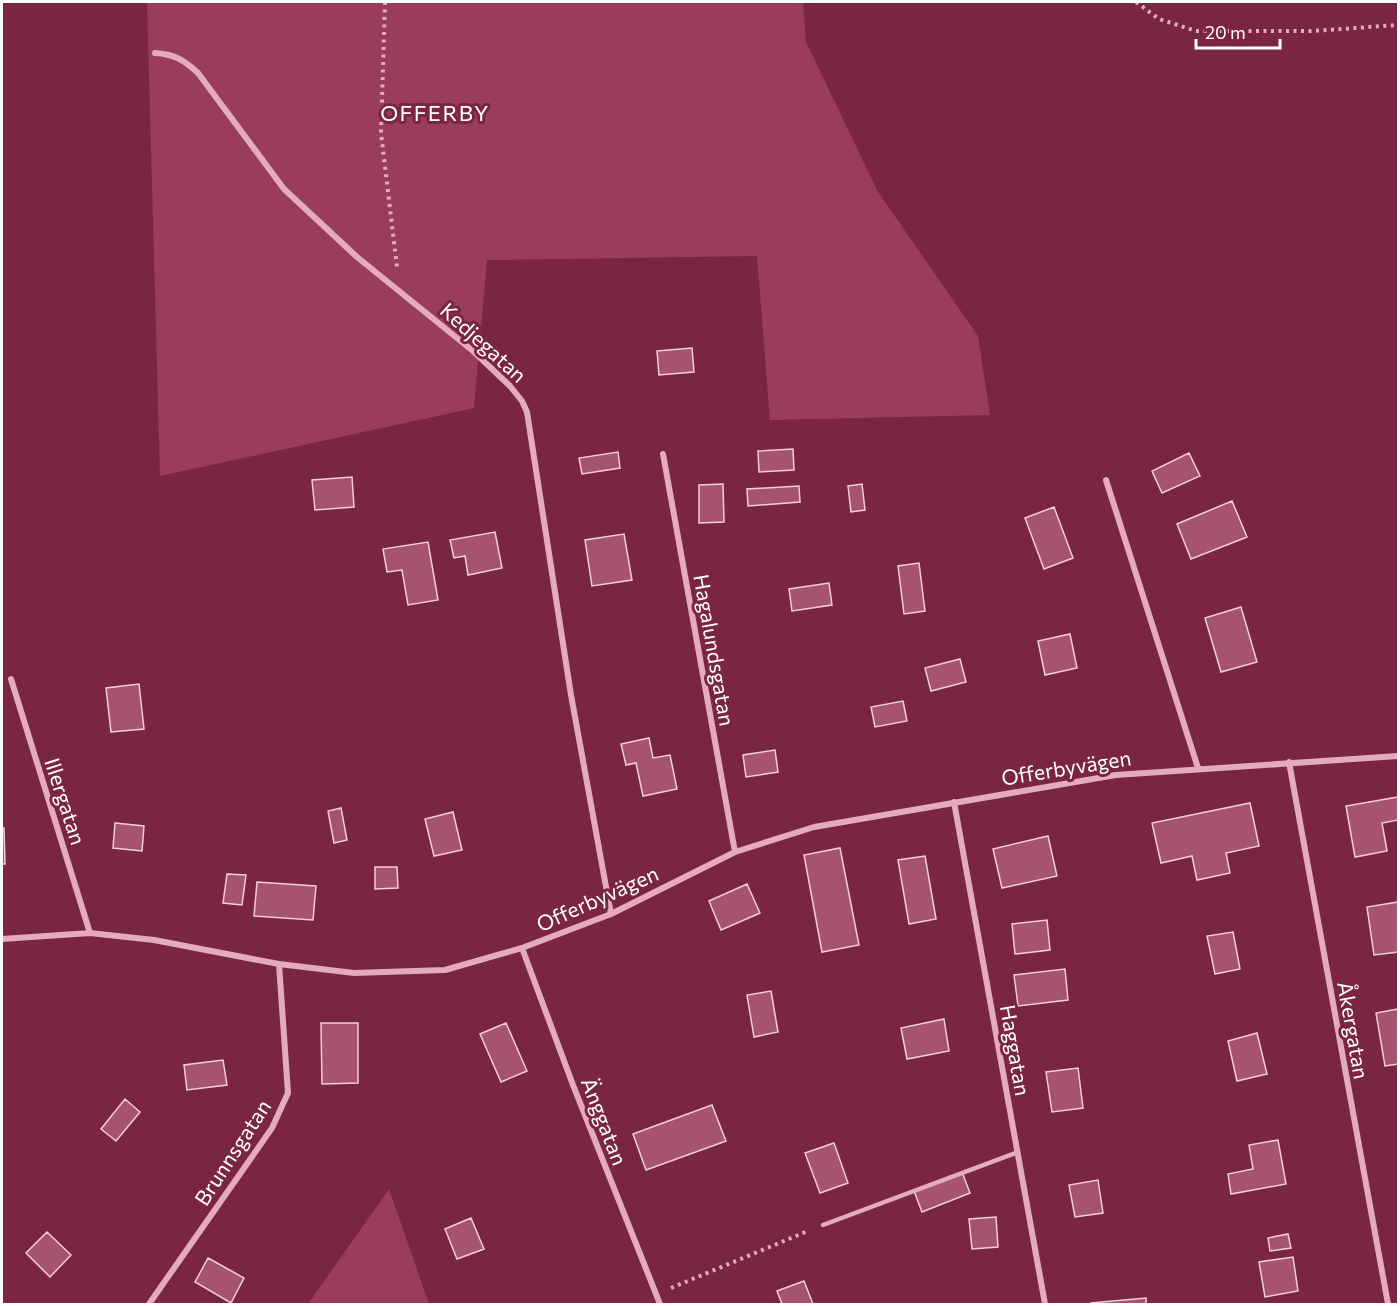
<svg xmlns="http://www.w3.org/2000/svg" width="1400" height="1306" viewBox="0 0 1400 1306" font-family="Commissioner,sans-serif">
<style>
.green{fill:#9a3d5b}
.building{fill:#a6536e;stroke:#f3cdd9;stroke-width:1.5}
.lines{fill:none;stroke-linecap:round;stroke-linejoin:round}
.path{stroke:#e4aabd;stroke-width:4;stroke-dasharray:3 4.5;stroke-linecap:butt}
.service{stroke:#e4aabd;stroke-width:4.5}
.minor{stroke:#e4aabd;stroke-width:6}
.labels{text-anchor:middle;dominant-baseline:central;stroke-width:6;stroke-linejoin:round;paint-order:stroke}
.street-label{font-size:21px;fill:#fff;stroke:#7b2640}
.neighbourhood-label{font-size:22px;letter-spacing:1.5px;fill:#fff;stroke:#7b2640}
</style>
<rect width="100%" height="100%" fill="#7b2640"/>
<path class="green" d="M147 2H803L806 42 878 192 978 336 990 415 770 420 757 256 487 260 474 408 160 476Z
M389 1189 429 1304H308Z"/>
<path class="building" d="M692 348 694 372 659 375 657 351Z
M793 449 794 470 759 472 758 451Z
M618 452 620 468 582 474 579 458Z
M1189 453 1200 476 1162 493 1152 471Z
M352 477 354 507 315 510 312 480Z
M723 484 724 522 699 523V485Z
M862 484 865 510 851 512 848 486Z
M799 486 800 502 748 506 747 489Z
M1232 501 1247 537 1191 559 1177 524Z
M1054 507 1073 558 1044 569 1025 518Z
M495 532 502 568 468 575 465 556 454 558 450 540Z
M624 534 632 580 592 586 585 540Z
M428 542 438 600 408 605 402 570 387 572 383 549Z
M919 563 925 611 904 614 898 566Z
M829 583 832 605 792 611 789 589Z
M1241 607 1257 662 1221 672 1205 618Z
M1070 634 1077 668 1045 675 1038 641Z
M960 659 966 682 931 691 925 668Z
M139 684 144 729 111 732 106 688Z
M903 701 907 721 875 727 871 707Z
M649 738 653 758 670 755 677 789 643 796 636 763 626 765 621 744Z
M775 750 778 772 746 777 743 755Z
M1398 797V820L1382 823 1387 851 1355 857 1346 806Z
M1250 803 1259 846 1226 853 1230 873 1197 880 1192 856 1161 863 1152 823Z
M341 808 347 840 334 843 328 811Z
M453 812 462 850 434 856 425 819Z
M115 823 144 826 142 851 113 848Z
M2 828H4L5 864H2Z
M1048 836 1057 876 1002 888 993 849Z
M840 848 859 945 822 952 804 855Z
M925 856 936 919 909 924 898 860Z
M375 867H397L398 888 375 889Z
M227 874 246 875 242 905 223 903Z
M257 882 316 886 313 920 254 916Z
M747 884 760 913 721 930 709 901Z
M1398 902V952L1374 955 1367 907Z
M1047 920 1050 950 1015 954 1012 924Z
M1233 932 1240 969 1215 974 1207 936Z
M1065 969 1068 1000 1018 1006 1014 975Z
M771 991 778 1032 754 1037 747 995Z
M1398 1009V1064L1385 1066 1376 1013Z
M944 1019 949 1051 907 1059 901 1028Z
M321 1023H358V1083L322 1084Z
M506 1023 527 1071 501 1082 480 1034Z
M1257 1033 1267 1074 1237 1081 1228 1041Z
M223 1060 227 1085 187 1090 184 1065Z
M1078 1068 1083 1108 1052 1112 1046 1072Z
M125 1099 140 1112 116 1141 101 1129Z
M712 1105 726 1141 646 1170 633 1134Z
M1278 1140 1286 1184 1231 1194 1228 1174 1253 1169 1249 1145Z
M834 1143 848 1183 820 1193 805 1153Z
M962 1172 970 1193 922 1212 914 1191Z
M1098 1180 1103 1213 1075 1217 1069 1185Z
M996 1217 998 1247 972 1249 969 1219Z
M471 1218 484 1249 457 1259 445 1229Z
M47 1232 71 1255 50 1277 26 1253Z
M1288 1234 1291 1248 1270 1251 1268 1238Z
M1293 1257 1298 1291 1265 1297 1259 1262Z
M208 1258 244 1278 231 1303 195 1282Z
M804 1281 813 1304H782L777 1291Z
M1146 1298V1304H1091V1303Z"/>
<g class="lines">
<path class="path" d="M385 2 381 133 397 267
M1136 2 1159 19 1196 31H1312L1398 25
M671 1288 808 1231"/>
<path class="service" d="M823 1225 1018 1152"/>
<path class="minor" d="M155 53C174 54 184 60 198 73L284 189 357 257 473 351 510 386 522 401 527 412 571 695 611 914
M663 454 735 852
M1106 480 1198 768
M11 679 90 933
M1289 762 1388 1304
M954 802 1045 1304
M2 939 90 933 154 940 279 964 354 973 445 970 522 948 611 914 735 852 814 827 1116 775 1398 756
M522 948 573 1085 660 1304
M149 1304 272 1128 288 1093 279 964"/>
</g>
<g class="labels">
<g class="street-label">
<text transform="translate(484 342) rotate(42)">Kedjegatan</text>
<text transform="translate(715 650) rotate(80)">Hagalundsgatan</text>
<text transform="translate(1066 767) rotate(-9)">Offerbyvägen</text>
<text transform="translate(66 801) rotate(72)">Illergatan</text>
<text transform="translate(597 898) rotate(-24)">Offerbyvägen</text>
<text transform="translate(1354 1030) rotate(80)">Åkergatan</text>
<text transform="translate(1016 1050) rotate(80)">Haggatan</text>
<text transform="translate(605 1121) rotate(69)">Änggatan</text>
<text transform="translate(232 1152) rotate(-57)">Brunnsgatan</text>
</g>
<g class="neighbourhood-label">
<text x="435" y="112">OFFERBY</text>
</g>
</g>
<rect width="1400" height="1306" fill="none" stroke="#ffffff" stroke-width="6"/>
<path d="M1196 39v9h84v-9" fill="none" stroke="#ffffff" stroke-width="3"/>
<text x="1205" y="39" font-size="18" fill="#ffffff" stroke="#7b2640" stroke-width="4.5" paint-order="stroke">20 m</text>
</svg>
